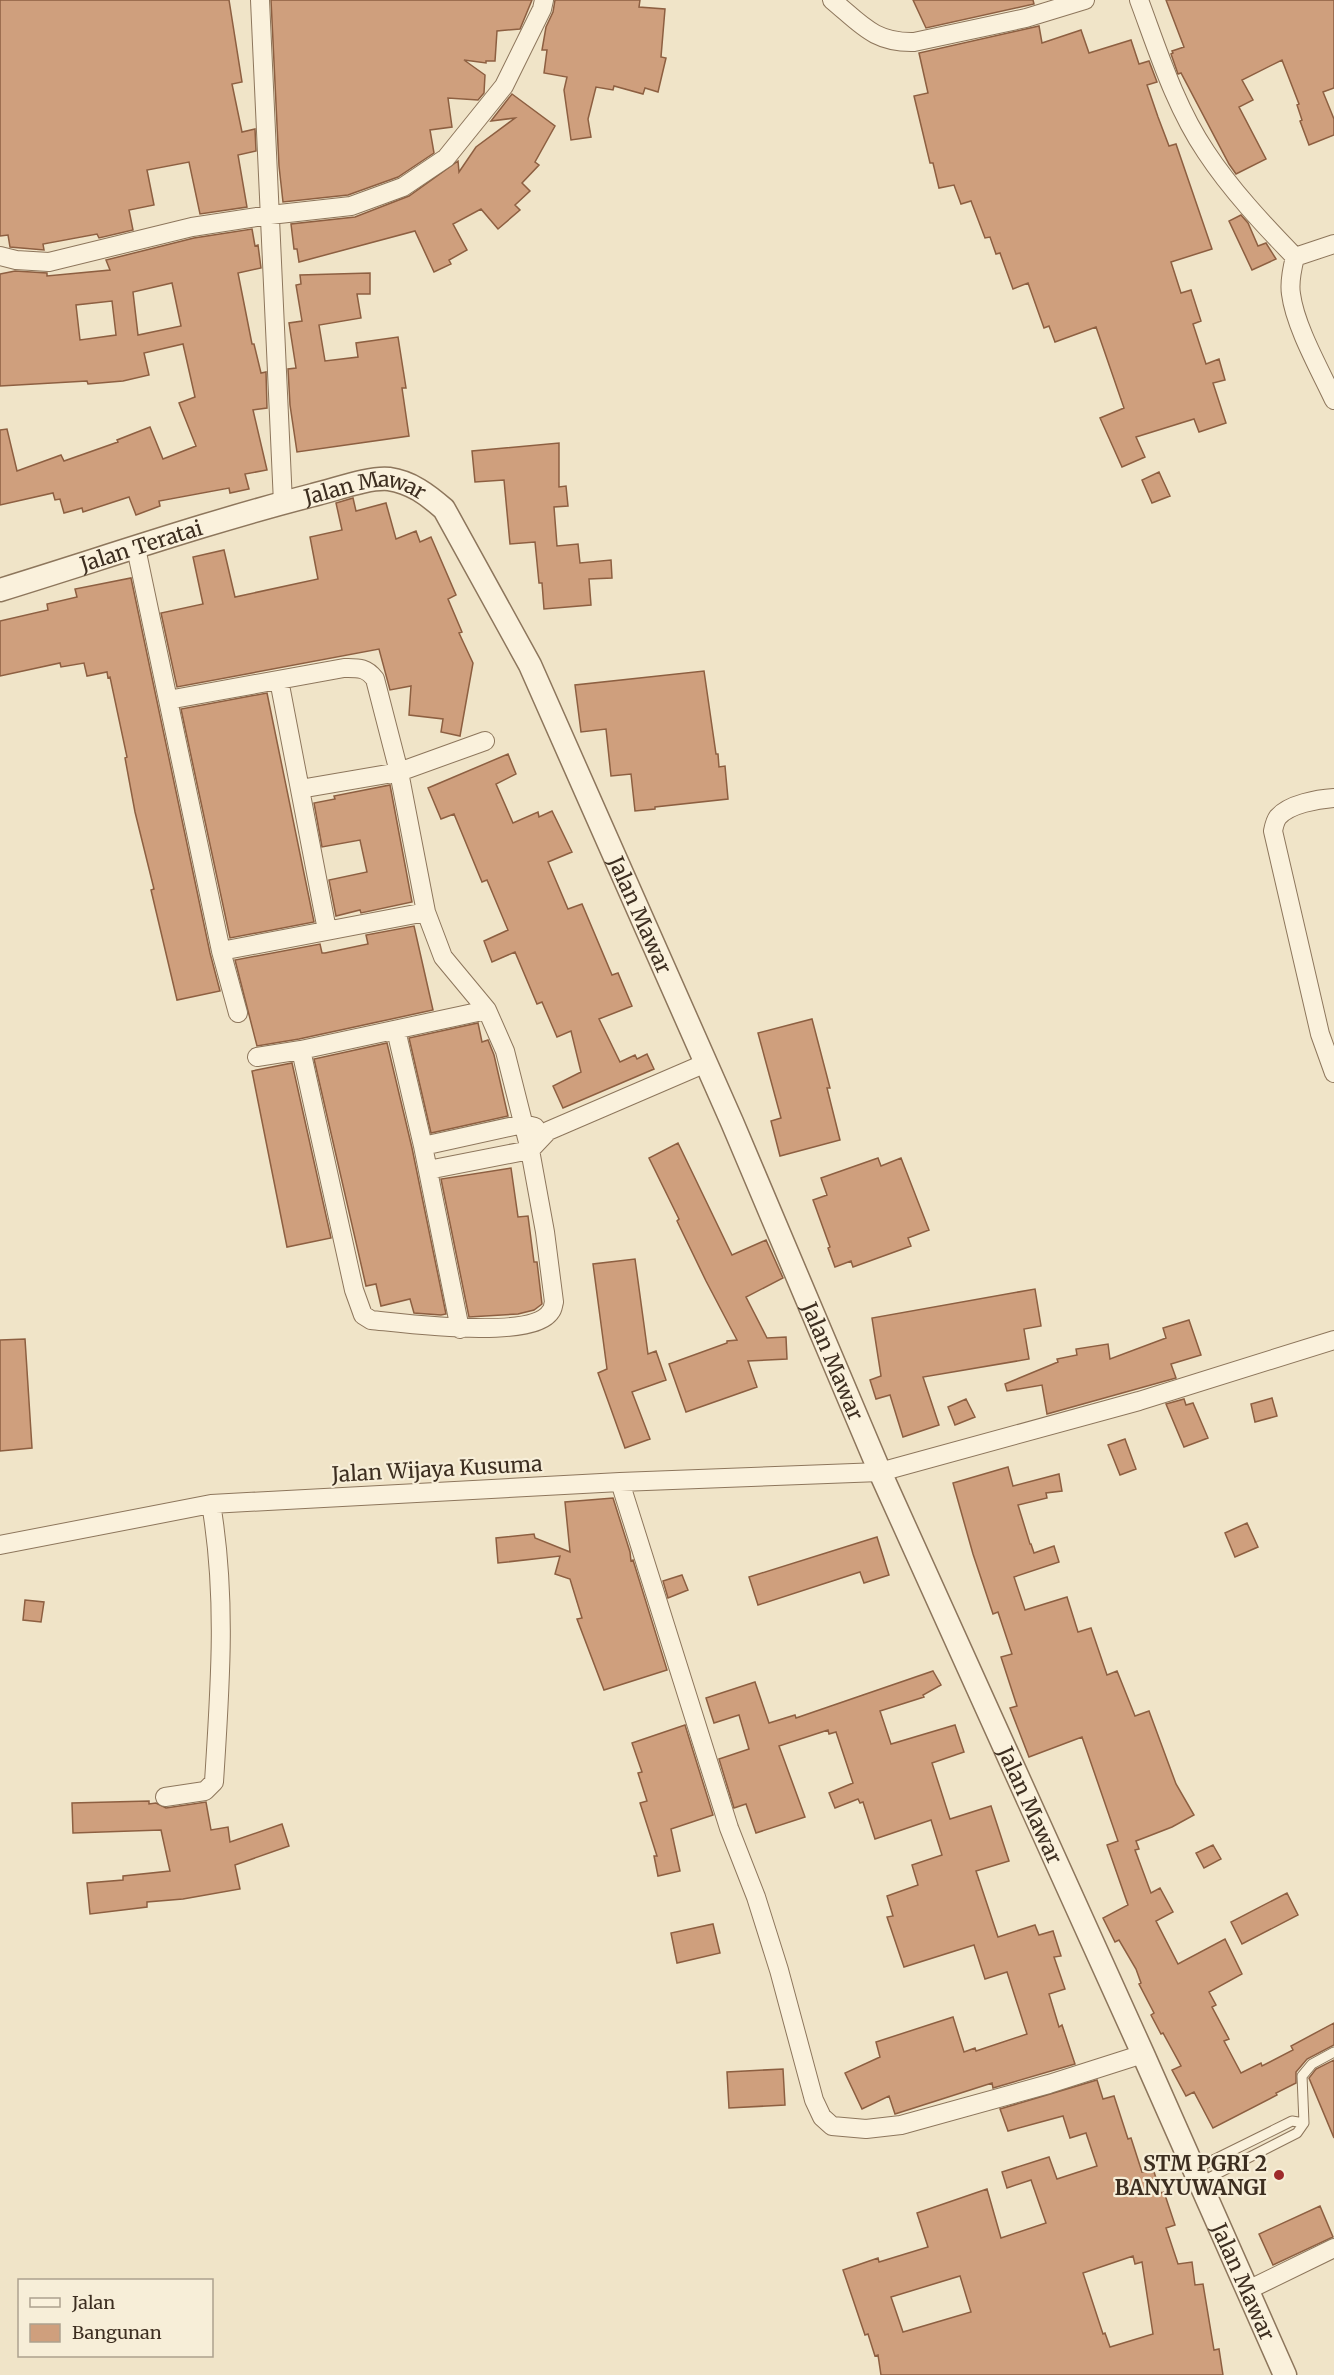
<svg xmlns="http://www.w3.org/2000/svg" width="1334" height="2375" viewBox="0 0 1334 2375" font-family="Merriweather,serif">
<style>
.building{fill:#cf9f7d;stroke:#8d5f41;stroke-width:1.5;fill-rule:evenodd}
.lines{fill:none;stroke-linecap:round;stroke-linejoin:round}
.service-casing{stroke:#8d765c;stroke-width:11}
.minor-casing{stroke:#8d765c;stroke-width:20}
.tertiary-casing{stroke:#8d765c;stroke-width:25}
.service{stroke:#faf1dc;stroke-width:9}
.minor{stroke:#faf1dc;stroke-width:18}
.tertiary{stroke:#faf1dc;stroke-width:22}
.poi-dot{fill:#9e2a2b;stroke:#f7eed8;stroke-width:2}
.labels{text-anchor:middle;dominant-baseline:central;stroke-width:4.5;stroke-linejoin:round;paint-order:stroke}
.street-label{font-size:21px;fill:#3d2e20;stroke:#f7eed8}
.poi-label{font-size:21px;font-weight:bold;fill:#3d2e20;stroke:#f7eed8;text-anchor:end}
</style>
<rect width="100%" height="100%" fill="#f0e4c8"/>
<path class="building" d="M0 0H229L242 82 232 84 242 132 255 129 256 151 238 155 247 207 200 214 189 162 147 170 154 205 129 210 133 230 99 238 97 234 43 244 44 250 10 247 8 235 0 236Z
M271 0H532L520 29 497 31 495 61H486V63L464 60 485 75 484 93 478 100 448 98 452 127 430 130 434 153 398 177 348 195 283 202 279 166Z
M555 0H640L639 7 665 9 661 57 666 58 658 92 645 88 643 94 614 86 613 90 596 87 588 119 591 137 571 140 564 90 567 77 544 73 547 50H542L546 27 553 12Z
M913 0H1033L1034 4 926 28Z
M1166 0H1334V88L1323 92 1334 119V135L1309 145 1300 121 1302 120 1297 105 1299 104 1282 60 1242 80 1253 100 1239 107 1266 159 1236 174 1229 164 1181 73 1178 74 1171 54 1173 53 1172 51 1184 47Z
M1039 26 1042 43 1081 30 1089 53 1131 40 1139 64 1149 61 1157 82 1147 85 1158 117 1169 146 1176 144 1212 249 1171 262 1181 293 1191 290 1201 321 1193 324 1206 364 1219 359 1225 380 1213 383 1226 423 1199 432 1194 419 1136 437 1145 457 1122 467 1100 418 1124 408 1096 327 1055 342 1049 326 1044 328 1028 283 1013 289 1000 253 996 254 990 237 985 238 971 201 961 204 954 185 939 188 933 163H930L914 96 928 93 919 53Z
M512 94 555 126 535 162 539 165 522 183 530 191 515 205 520 210 498 229 481 209 453 224 467 250 449 260 451 264 434 272 415 231 299 262 297 249H294L291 224 355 217 409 196 458 161 459 172 476 147 515 118 491 121Z
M1241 215 1248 223 1258 246 1266 243 1276 259 1252 270 1229 221Z
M252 229 255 246 258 245 261 268 238 273 252 344H254L261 373 266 372 267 408 253 410 267 470 245 474 249 489 230 493 229 488 159 501 160 506 136 515 129 497 83 512 82 508 64 513 60 499 55 500 53 493 0 505V430L7 429 17 471 61 455 64 461 118 442 117 440 150 427 163 459 196 446 179 403 195 397 183 344 144 353 149 375 123 381 88 384 87 381 0 386V274L15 271 47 273V276L110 270 106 260 194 238ZM172 283 181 326 138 335 133 292ZM112 301 116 335 80 340 76 305Z
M370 273V294H357L361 318 319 325 325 361 358 357 356 343 398 337 406 388H402L409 436 297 452 290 405 288 369 296 368 289 323 302 321 296 285 301 284 300 275Z
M559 443V487L566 486 568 506 554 507 557 546 578 544 580 563 611 560 612 578 589 579 591 605 544 609 542 583H539L535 542 510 544 504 480 475 482 472 451Z
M1159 472 1170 496 1152 503 1142 480Z
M353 498 356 511 386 503 396 539 416 531 420 542 431 537 456 595 448 599 462 632 459 633 473 663 460 736 441 732 443 719 409 715 411 686 390 690 379 649 177 687 161 613 203 604 193 557 224 550 235 597 318 579 310 537 342 530 336 503Z
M131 578 210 953 220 991 177 1000 151 890 154 889 135 812 125 758 127 757 110 677 108 678 107 672 87 676 84 663 61 667 60 663 0 676V621L48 610 47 604 77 597 75 589Z
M704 671 716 754H718L719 767 725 766 728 799 655 807V809L635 811 631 774 611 776 606 729 581 732 575 685Z
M267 693 314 922 230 938 181 709Z
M508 754 516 774 496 784 513 823 538 812 539 817 552 811 572 852 548 862 568 909 582 904 612 975 618 973 632 1006 599 1019 620 1062 635 1055 637 1059 647 1054 654 1069 563 1108 553 1086 581 1072 571 1031 557 1037 542 1002 537 1004 515 952 492 962 484 941 508 930 487 880 482 882 454 814 441 819 428 788Z
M390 785 412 902 361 913 360 910 336 916 329 880 367 872 360 840 322 847 314 803 335 799 334 796Z
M414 926 433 1010 299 1039 257 1046 235 960 320 944 322 953H325L368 944 366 935Z
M812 1019 830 1088H827L840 1140 780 1156 771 1121 781 1118 758 1033Z
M478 1023 482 1042 488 1040 494 1055 508 1116 431 1133 409 1038Z
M387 1043 412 1148 446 1314 441 1315 414 1313 410 1299 381 1306 376 1284 366 1286 314 1059Z
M292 1063 331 1238 287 1247 252 1071Z
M678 1143 732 1255 766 1240 783 1278 746 1297 767 1338 786 1337 787 1359 748 1361 757 1387 686 1412 669 1364 727 1343V1341L737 1340 706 1281 677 1221 679 1219 649 1158Z
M878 1158 881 1166 901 1158 929 1230 908 1238 911 1246 853 1267 851 1261 835 1267 828 1248 830 1247 813 1200 827 1195 821 1178Z
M511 1168 518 1217 528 1216 534 1262H537L542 1304 534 1310 518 1314 469 1317 441 1179Z
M635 1259 648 1354 656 1351 666 1380 632 1392 650 1439 625 1448 598 1373 607 1369 593 1264Z
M1035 1289 1041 1326 1024 1329 1029 1359 923 1377 939 1425 903 1437 890 1395 876 1399 870 1380 881 1376 872 1318Z
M1189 1320 1201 1355 1171 1364 1176 1378 1047 1414 1042 1385 1007 1391 1005 1384 1058 1362 1057 1359 1077 1355 1076 1349 1108 1344 1110 1359 1166 1338 1163 1328Z
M25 1339 32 1448 0 1451V1340Z
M1272 1398 1277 1416 1255 1422 1251 1404Z
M966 1399 975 1417 955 1425 948 1407Z
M1184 1399 1186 1405 1193 1403 1208 1438 1184 1447 1166 1404Z
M1125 1439 1136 1469 1120 1475 1108 1445Z
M1008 1467 1013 1486 1059 1474 1062 1491 1046 1493 1047 1498 1018 1505 1030 1544H1031L1034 1553 1054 1546 1059 1562 1014 1577 1025 1610 1067 1597 1078 1632 1091 1628 1107 1675 1117 1671 1135 1716 1149 1711 1176 1784 1194 1815 1172 1827 1136 1841 1139 1849 1135 1850 1151 1893 1160 1888 1173 1912 1156 1921 1178 1964 1225 1939 1242 1974 1209 1992 1216 2005 1212 2007 1229 2039 1224 2041 1241 2073 1261 2063 1262 2066 1293 2050 1291 2046 1334 2023V2045L1307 2059 1296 2072V2083L1276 2093 1277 2095 1213 2128 1194 2092 1186 2096 1172 2070 1181 2066 1163 2033 1161 2034 1151 2015 1154 2013 1139 1984 1141 1983 1136 1969 1119 1940 1115 1942 1103 1918 1128 1905 1107 1845 1118 1841 1082 1737 1029 1757 1010 1708 1017 1706 1001 1657 1012 1654 998 1612 993 1614 973 1554 953 1483Z
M613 1498 630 1552 631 1561 633 1560 667 1670 604 1690 577 1619 582 1618 570 1579 555 1574 560 1556 498 1563 496 1538 534 1534 535 1538 570 1552 565 1502Z
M1247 1523 1258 1547 1235 1557 1225 1533Z
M877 1537 889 1575 864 1583 860 1572 758 1605 749 1577Z
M682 1575 688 1590 668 1598 663 1581Z
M25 1600 44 1602 41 1622 23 1620Z
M933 1671 941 1685 923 1695 924 1697 880 1711 891 1744 955 1725 964 1752 932 1763 950 1819 991 1806 1009 1861 976 1871 998 1937 1035 1925 1039 1935 1053 1931 1061 1956 1054 1957 1065 1989 1049 1994 1059 2027 1062 2025 1075 2064 993 2088 992 2083 895 2114 889 2096 862 2109 845 2073 880 2057 876 2042 953 2017 964 2052 975 2048 976 2051 1027 2034 1007 1972 985 1979 974 1945 904 1967 887 1917 893 1916 887 1896 918 1885 912 1865 942 1855 931 1820 875 1839 863 1802 860 1803 858 1799 835 1808 829 1793 853 1783 836 1732 829 1734 828 1730 779 1746 805 1817 756 1833 746 1804 734 1808 719 1759 749 1749 739 1715 714 1723 706 1698 755 1682 769 1723 795 1715 796 1718Z
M685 1725 713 1815 671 1829 680 1871 658 1876 654 1856H657L640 1803 647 1801 638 1773 642 1772 632 1743Z
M149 1801V1804L156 1803 166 1808 206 1802 211 1830 228 1827 230 1842 282 1824 289 1846 235 1865 240 1889 183 1899 147 1902V1907L90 1914 87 1883 123 1880V1876L170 1871 161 1830 73 1833 72 1803Z
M1213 1845 1221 1859 1204 1868 1196 1853Z
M1287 1893 1298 1915 1242 1944 1231 1922Z
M713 1924 720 1953 677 1963 671 1933Z
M1334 2060V2138L1309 2078 1316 2069Z
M783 2069 785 2105 729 2108 727 2072Z
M1097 2080 1103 2099 1114 2096 1128 2139 1131 2138 1142 2172 1153 2169 1161 2193 1164 2192 1175 2225 1166 2228 1178 2264 1192 2262 1195 2285 1203 2284 1214 2350 1219 2349 1223 2375H881L878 2355 875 2356 868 2334 865 2335 843 2270 878 2258 879 2262 928 2247 917 2213 987 2189 1001 2238 1046 2223 1031 2180 1007 2188 1002 2172 1049 2157 1057 2179 1097 2166 1086 2133 1070 2138 1063 2116 1008 2131 1000 2109ZM1133 2256 1135 2264 1142 2262 1153 2334 1110 2347 1105 2333 1103 2334 1083 2273ZM960 2276 971 2312 903 2332 891 2297Z
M1320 2206 1333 2237 1273 2265 1259 2234Z"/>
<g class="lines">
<g class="service-casing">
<path id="service" d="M1195 2169 1292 2121 1304 2123
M1199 2183 1297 2133 1304 2123 1302 2076 1312 2064 1334 2052"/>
</g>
<g class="minor-casing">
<path id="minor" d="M260 0 283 503
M832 0C861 24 874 43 914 42L1026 18 1085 0
M1139 0C1158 51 1175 106 1206 152 1231 190 1264 225 1295 257L1334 244
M0 256 16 260 49 262 192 227 270 215 351 206 403 187 446 158 504 86 542 9 544 0
M1295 257C1292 269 1289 282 1291 294 1295 326 1320 370 1334 400
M136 548 221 951 238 1013
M279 680 327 930
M168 700 344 668C358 668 366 667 375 679L399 772 426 912 443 957 487 1010 505 1051 530 1150 545 1232 554 1302C553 1305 553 1309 551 1311 534 1341 403 1323 371 1320L363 1315 354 1290 301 1050
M300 789 399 772 485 741
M1334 798C1318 799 1289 804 1278 817 1275 821 1274 826 1273 831L1320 1034 1334 1073
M221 951 426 912
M396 1030 423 1146 460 1329
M257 1057 301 1050 487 1010
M423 1146 523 1124 535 1127
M428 1170 530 1150 548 1131 706 1063
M620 1482 729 1828 756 1897 779 1970 814 2100 822 2117 832 2126 866 2129 901 2125 1049 2084 1143 2054
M0 1545 211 1504 620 1482 880 1472 1139 1401 1334 1340
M165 1797 205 1791 214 1782C220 1688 227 1597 211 1504
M1248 2290 1334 2248"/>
</g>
<g class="tertiary-casing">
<g id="tertiary">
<path id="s1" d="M0 590C104 558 208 522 313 495 335 490 368 477 389 479 411 482 428 495 444 509L530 665 732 1122 880 1472 1143 2054 1285 2375"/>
</g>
</g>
<use href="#service" class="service"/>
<use href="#minor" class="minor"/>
<use href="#tertiary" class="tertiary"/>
</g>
<circle class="poi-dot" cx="1279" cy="2175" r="6"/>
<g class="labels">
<g class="street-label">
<text stroke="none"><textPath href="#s1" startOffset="381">Jalan Mawar</textPath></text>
<text stroke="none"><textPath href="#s1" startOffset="148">Jalan Teratai</textPath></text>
<text stroke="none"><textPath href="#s1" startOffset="920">Jalan Mawar</textPath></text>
<text stroke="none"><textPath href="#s1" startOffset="1406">Jalan Mawar</textPath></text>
<text transform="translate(437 1469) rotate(-3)">Jalan Wijaya Kusuma</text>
<text stroke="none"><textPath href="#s1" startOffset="1892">Jalan Mawar</textPath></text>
<text stroke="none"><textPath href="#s1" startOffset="2414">Jalan Mawar</textPath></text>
</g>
<g class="poi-label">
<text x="1267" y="2163">STM PGRI 2<tspan x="1267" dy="24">BANYUWANGI</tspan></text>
</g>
</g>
<rect x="18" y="2279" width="195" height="78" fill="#f7eed8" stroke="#ada18e" stroke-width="1.5"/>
<rect x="30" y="2298" width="30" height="9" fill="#faf1dc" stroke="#ada18e" stroke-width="1.5"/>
<text x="72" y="2309" font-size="18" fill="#3d2e20">Jalan</text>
<rect x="30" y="2324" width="30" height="18" fill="#cf9f7d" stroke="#ada18e" stroke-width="1.5"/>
<text x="72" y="2339" font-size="18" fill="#3d2e20">Bangunan</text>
</svg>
